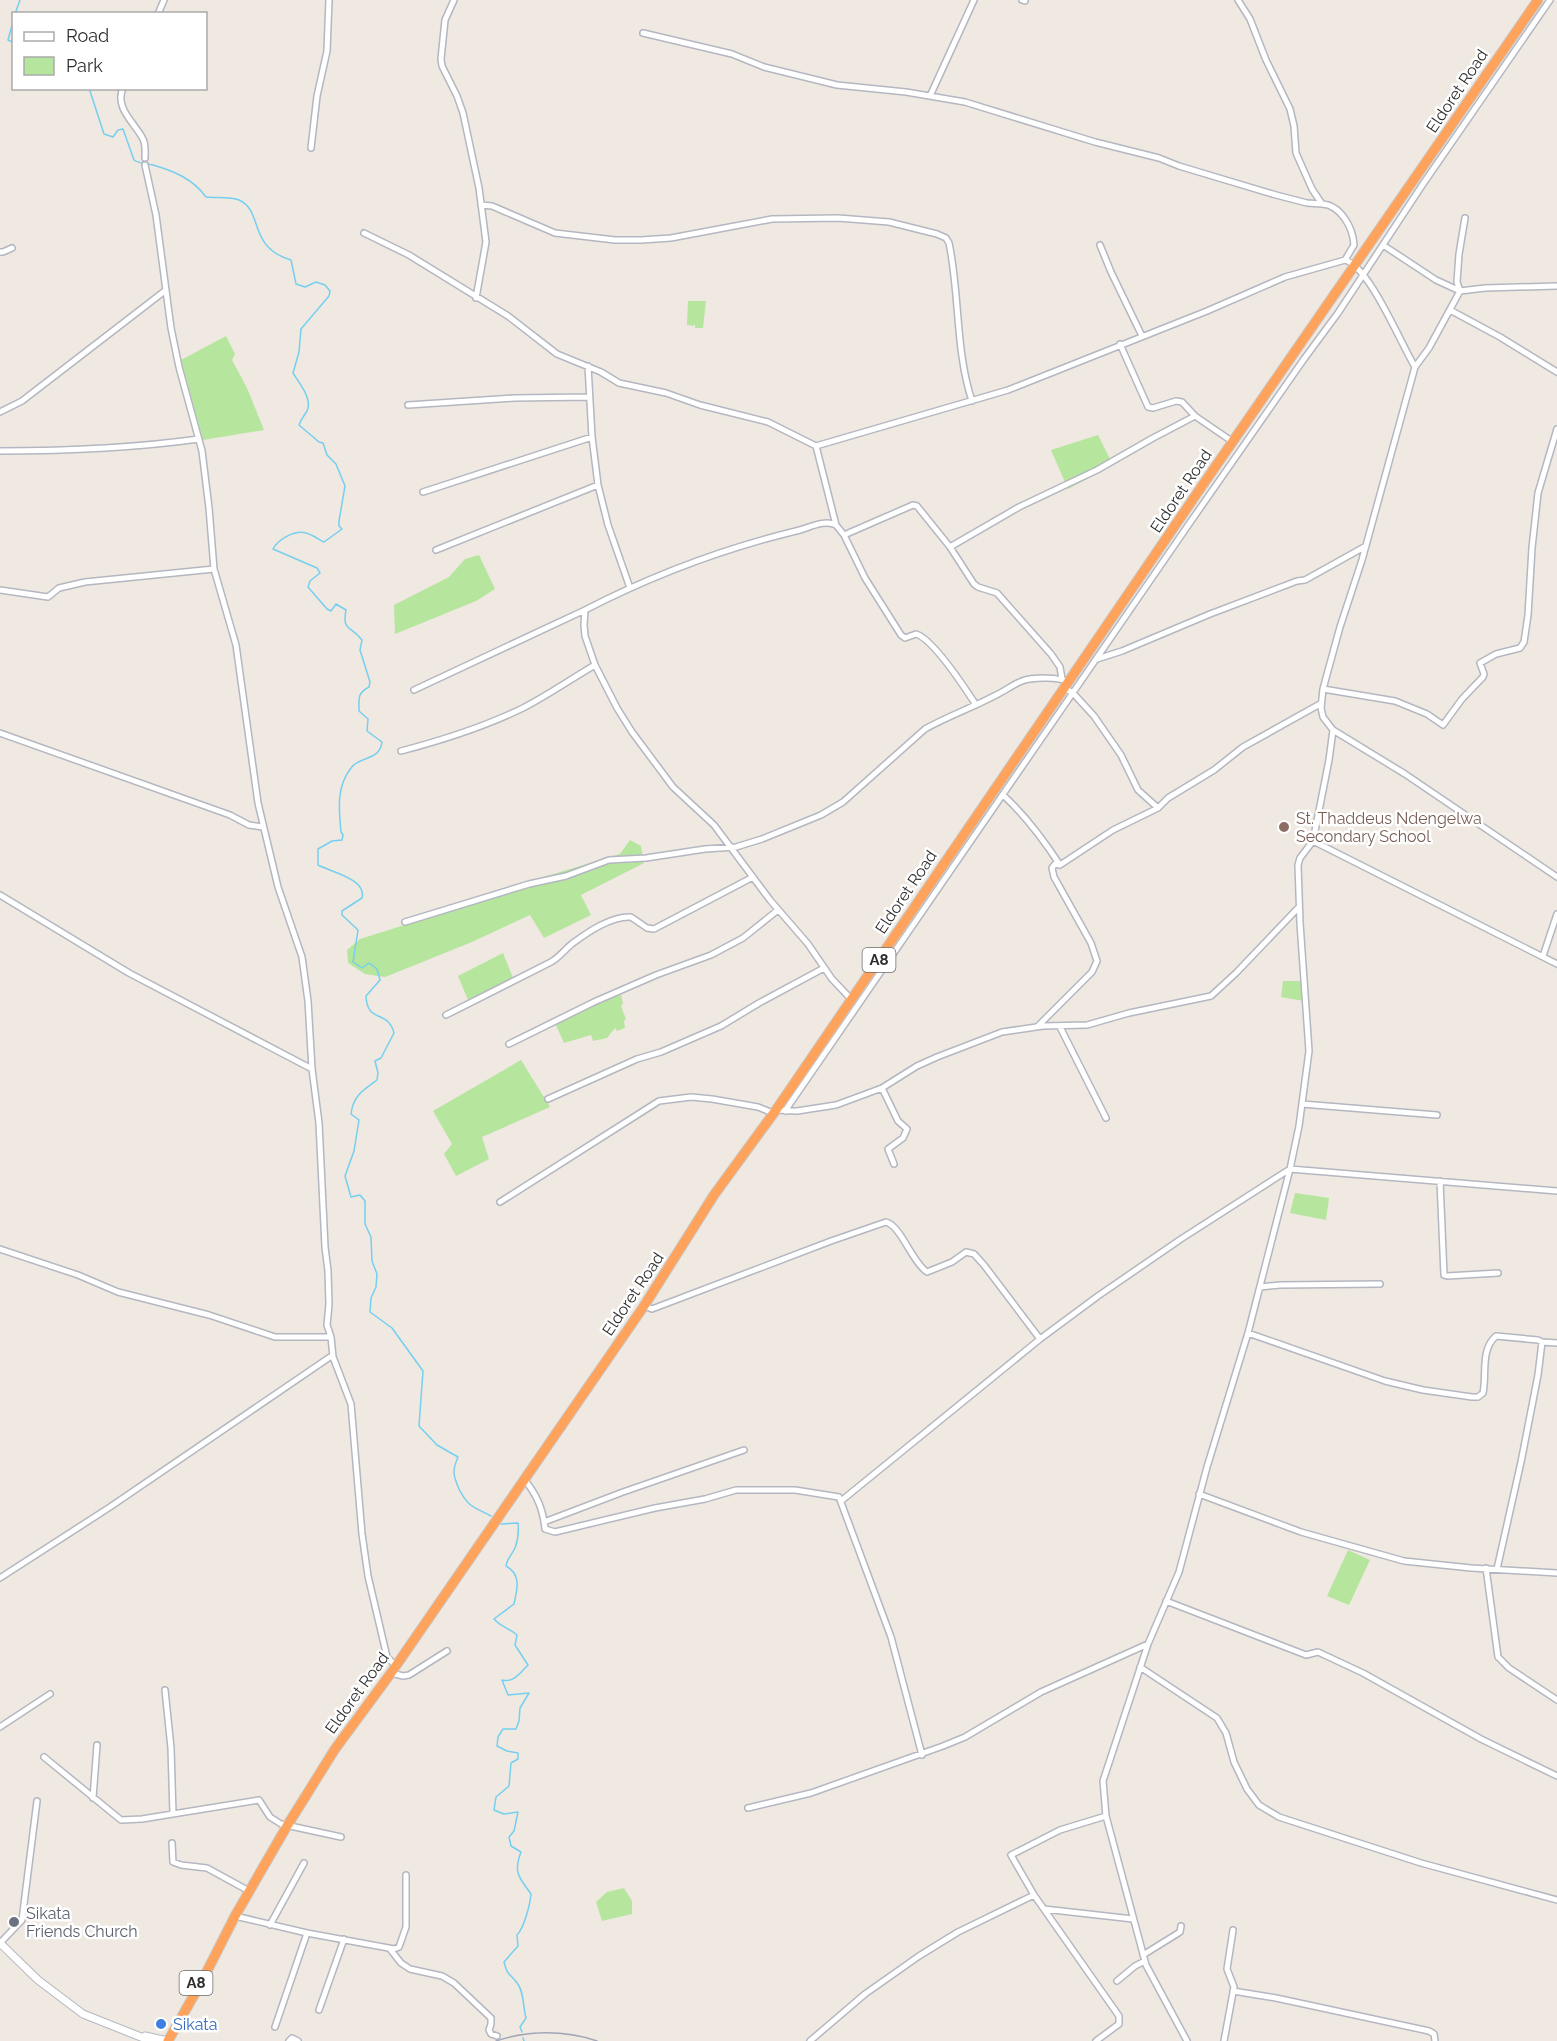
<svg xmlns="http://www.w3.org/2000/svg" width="1557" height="2041" viewBox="0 0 1557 2041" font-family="Raleway,sans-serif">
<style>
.green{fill:#b6e59e}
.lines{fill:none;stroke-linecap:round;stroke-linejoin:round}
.stream{stroke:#75cff0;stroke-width:1.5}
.street-casing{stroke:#b4b7c1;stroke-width:8}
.secondary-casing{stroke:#b4b7c1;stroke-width:9}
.highway-casing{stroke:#c9c9c9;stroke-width:11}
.street{stroke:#fff;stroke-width:5}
.secondary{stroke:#fff;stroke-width:7}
.highway{stroke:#ffa35c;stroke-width:9}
.rail{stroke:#a3a6b8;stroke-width:1.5}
.education-dot{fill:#8d6e63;stroke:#fff;stroke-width:2}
.worship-dot{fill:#6b7280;stroke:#fff;stroke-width:2}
.shop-dot{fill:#3f7fe0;stroke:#fff;stroke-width:2}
.labels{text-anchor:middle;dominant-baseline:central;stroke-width:5;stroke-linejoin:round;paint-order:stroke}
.shield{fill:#fff;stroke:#6d6d6d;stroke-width:1.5}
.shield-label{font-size:15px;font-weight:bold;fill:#2e2e2e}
.street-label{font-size:16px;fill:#2e2e2e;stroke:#fff}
.education-label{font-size:16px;fill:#785e54;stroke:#fff;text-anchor:start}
.worship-label{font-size:16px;fill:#5b616d;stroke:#fff;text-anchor:start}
.shop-label{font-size:16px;fill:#366cbe;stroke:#fff;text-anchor:start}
</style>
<rect width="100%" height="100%" fill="#efe9e1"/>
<path class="green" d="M688 301H706L703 328H695V324L693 326 687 325Z
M226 336 235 354 232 360 247 388 264 430 203 440 181 360Z
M1098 435 1113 465 1068 489 1051 450Z
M479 555 495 589 476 601 395 634 394 605 449 577 465 559Z
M630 840 641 846 644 863 581 895 591 915 544 938 530 915 472 942 385 977 365 974 348 963 347 950 360 939 411 923 494 892 620 854Z
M503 953 513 978 468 1000 458 976Z
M1283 981H1302L1304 1001 1281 997Z
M621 995 623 1004 621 1006 626 1019 624 1021 625 1028 617 1031 615 1028 607 1038 593 1041 591 1035 564 1043 555 1023 612 997Z
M521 1060 550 1107 482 1137 489 1159 456 1176 444 1154 452 1144 433 1111Z
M1295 1193 1329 1198 1326 1220 1290 1213Z
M1348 1550 1370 1560 1349 1605 1327 1596Z
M624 1888 632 1901V1914L602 1921 596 1902 607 1892Z"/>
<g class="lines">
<path class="stream" d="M15 14 20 0
M14 18 8 40 14 43
M89 88 104 134 113 137 118 130 123 129 134 160C140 164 146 163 153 165 174 171 193 179 206 197 215 198 232 197 239 200 264 211 247 247 291 260L296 284 305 287 316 282 325 285 330 291 329 296 301 329 299 352 293 373C299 383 313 399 307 411 304 416 301 419 299 425L319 442 323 443 327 455 336 464 345 486 339 521V526L342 529 324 542C318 539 313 535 306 533 295 530 278 539 273 549L317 568 320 573 310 581 308 587 327 609 331 611 336 604 346 610C342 631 350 625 362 640L360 650 370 682 369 687C357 693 359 699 359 711L368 719 367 731 382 742C380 761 359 756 351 768 336 787 339 810 341 832L343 835 342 840 332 841 318 849V865C331 872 367 879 362 898L342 911V915L358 930 353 962 362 968 369 963 377 969 380 980 366 996C367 1024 388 1009 394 1033L381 1058 375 1061 378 1073 377 1080C363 1090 353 1096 351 1114L359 1120 354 1151 345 1176 351 1197 360 1195 365 1201V1224L371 1237 372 1261 377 1274 376 1287 371 1298 370 1312 392 1328 423 1371 419 1426 437 1445 458 1457C452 1471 453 1475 459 1489 468 1507 474 1507 491 1516
M501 1524 518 1523C519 1532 518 1540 515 1548 512 1555 507 1558 506 1566 522 1575 517 1589 514 1604L494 1619C501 1627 509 1628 517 1635L515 1645 528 1665C520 1673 514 1683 502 1680L508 1695 529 1693 520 1708 519 1721 516 1729H503L498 1737 497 1746 507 1751 518 1753V1759L511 1763 509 1786 496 1797 494 1810 504 1814 518 1812 514 1831 509 1837 511 1846 521 1852C513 1873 519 1877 531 1894 530 1905 524 1928 517 1935L518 1946 504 1962C508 1977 509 1972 517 1983 524 1991 523 2007 526 2018L520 2027 522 2032
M523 2038 524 2041"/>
<g class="street-casing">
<path id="street" d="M454 0 445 20 441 59 442 66 457 96 463 113 479 188 486 242 476 298
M1022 0 1025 1
M1238 0 1250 19 1266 60 1290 109 1294 126 1296 153 1312 189 1322 204C1341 205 1353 228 1354 245L1345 260
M158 14 164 0
M643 33 732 54 764 67 837 85 906 92 965 102 1095 142 1159 158 1179 166 1276 195 1307 203 1322 204
M123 88C114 108 135 123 143 139 146 145 145 152 145 158
M930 96 974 0
M311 148 317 96 327 51 329 0
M145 165 156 215 171 328 179 367 202 451 209 508 214 569 236 645 258 803 278 887 302 957 308 1001 312 1069 319 1123 325 1247 328 1271 329 1304 327 1325 331 1337 333 1357 351 1404 362 1534 368 1576 387 1657 396 1666
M481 205 492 206 555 233 615 240H641L671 238 772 219 838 218 889 222 937 234 946 238 949 243C960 295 955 349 972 401
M364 233 409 255 508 316 557 354 601 372 619 383 666 393 700 405 768 422 816 446 1008 390 1207 311 1285 277 1345 260C1369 266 1401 344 1415 367
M1100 245 1111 272 1142 336
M1383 245 1436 280 1460 291 1485 288 1557 286
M0 252H3L12 248
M1450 310 1500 337 1557 372
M1120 344 1148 407 1153 408 1176 401 1182 402 1195 416 1233 442
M588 366 592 437 598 485 608 525 630 588
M408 405 514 398 590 397
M0 412 22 401 166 290
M816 446 836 525 844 535 865 578 901 635 905 638 916 634C933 639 965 688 976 705
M0 451C66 451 133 448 199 439
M423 492 592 437
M836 525C824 519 809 528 796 531 722 549 653 575 585 610L584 625 585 636 595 665 617 708 632 732 673 787 714 825 770 900 808 944 832 979 851 999
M844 535 913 505 917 506 950 547 1019 507 1097 470 1153 438 1195 416
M950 547 974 584 978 587 997 593 1051 654 1060 667 1062 679
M436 550 598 485
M0 590 48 597 59 588 85 582 214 569
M1097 659 1122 651 1210 614 1297 581 1305 580 1366 546
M1064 688 1073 693 1094 716 1121 755 1138 790 1158 808 1168 798 1214 770 1243 747 1320 704
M1323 689 1395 701 1427 714 1443 725 1462 699 1483 677 1484 674 1480 663 1496 654 1520 648 1524 642 1528 615 1532 548 1538 493 1557 429
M414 690 585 610
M1333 730 1405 774 1557 877
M0 733 230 815 249 825 263 827
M401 751C443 740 484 727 523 708 548 695 571 679 595 665
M1003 795C1026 816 1043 839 1060 865
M1313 841 1329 760 1333 730 1323 717 1321 708 1323 689 1340 627 1362 560 1415 367 1429 348 1460 291 1457 282 1459 254 1465 218
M0 895 129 973 312 1069
M405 922 529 884 566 876 609 860 646 858 705 849 736 847 762 839 821 815 843 802 925 729C948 716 974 707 998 694 1006 690 1014 684 1022 681 1033 677 1059 677 1069 682
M1543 956 1557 914
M446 1015 551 962C560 957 565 949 573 943 588 932 611 916 631 917L647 928 654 929 753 877
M1038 1026 1092 972 1097 961 1091 943 1054 877 1052 868 1055 864 1060 865 1113 830 1158 808
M1060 1027 1106 1118
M509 1044 594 1002 656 975 711 955 743 938 778 910
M882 1088 898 1121 907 1129 903 1138 888 1149 894 1164
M548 1099 637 1059 661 1052 721 1026 759 1003 824 968
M1302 1104 1437 1115
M776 1110 797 1111 836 1105 882 1088 917 1066 937 1057 1002 1032 1043 1026 1087 1025 1129 1013 1211 996 1236 973 1299 907
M785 1111 1189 524 1304 359 1338 313 1423 184 1550 0
M1440 1181 1444 1275 1447 1276 1498 1273
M500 1202 659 1101 691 1097 712 1099 758 1107 773 1113
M0 1249 78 1275 118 1292 209 1315 275 1337H331
M1260 1287 1280 1285 1380 1284
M644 1306 652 1309 831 1241 886 1222C901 1226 912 1262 927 1272L952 1262 966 1252 974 1254 984 1265 1040 1339
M1248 1333 1385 1381 1423 1390 1472 1397H1478L1483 1393C1487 1374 1480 1350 1496 1336L1538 1340 1542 1342 1538 1375 1521 1462 1497 1569
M1542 1342 1557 1343
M524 1479C537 1495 543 1509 545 1529L555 1532 655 1508 705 1499 736 1490H795L839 1497 891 1637 922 1755
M1199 1494 1301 1532 1404 1561 1471 1568 1557 1573
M841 1501 1040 1339 1098 1296 1181 1239 1290 1169 1557 1191
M544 1522 623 1492 744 1450
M1486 1568 1498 1657 1509 1668 1557 1700
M0 1578 110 1507 330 1357H333
M1166 1601 1306 1655 1318 1652 1363 1673 1481 1739 1557 1776
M1140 1667 1217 1718 1226 1733 1234 1762 1247 1789 1259 1805 1279 1817 1421 1863 1557 1900
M391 1673 403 1676 409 1675 447 1651
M165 1690 171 1748 173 1814
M0 1727 50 1694
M44 1757 121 1820 142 1819 259 1800 270 1817 281 1824 341 1837
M93 1798 97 1745
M748 1808 811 1793 943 1746 965 1737 1041 1692 1148 1644
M172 1843 173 1862 181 1865 207 1868 249 1891
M1044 1909 1133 1919
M235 1916 307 1933 394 1949 399 1947 406 1927V1875
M270 1925 304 1863
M0 1943 22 1920 37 1801
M390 1949 401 1963 410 1969 442 1976 454 1983 491 2018V2024L489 2030 491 2034 497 2036
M1143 1955 1180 1932 1181 1926
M1117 1981 1135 1966 1145 1961
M1233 1991 1276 1998 1429 2031 1434 2034 1435 2041
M319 2010 344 1939
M275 2027 307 1933
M289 2041 292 2038 298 2041
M810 2041 865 1994 919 1956 958 1932 1034 1895
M1096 2041 1119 2024V2016L1034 1895 1011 1855 1060 1830 1106 1816
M1187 2041 1146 1965 1106 1816 1103 1781 1148 1644 1179 1572 1207 1467 1248 1333 1290 1169 1299 1126 1309 1051 1300 923 1298 865 1300 858 1313 841 1557 964
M1224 2041 1234 1987 1227 1969 1233 1930"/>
</g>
<g class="secondary-casing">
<path id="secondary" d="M0 1943 38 1980 83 2014 151 2041
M145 2036 168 2041"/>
</g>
<g class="highway-casing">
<path id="highway" d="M168 2041 202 1981 235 1916 287 1826 335 1749 391 1673 644 1306 714 1195 776 1110 1202 486 1538 0"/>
</g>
<use href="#street" class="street"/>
<use href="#secondary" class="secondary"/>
<use href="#highway" class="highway"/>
<path class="rail" d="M496 2041C528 2030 565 2030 597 2041"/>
</g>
<circle class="education-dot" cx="1284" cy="827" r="6"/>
<circle class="worship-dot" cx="14" cy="1922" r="6"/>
<circle class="shop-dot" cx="161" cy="2024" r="6"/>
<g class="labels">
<g class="shield">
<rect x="862.5" y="948" width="33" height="24" rx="4.5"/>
<rect x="179.5" y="1971" width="33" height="24" rx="4.5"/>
</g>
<g class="shield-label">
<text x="879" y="960">A8</text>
<text x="196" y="1983">A8</text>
</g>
<g class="street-label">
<text transform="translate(1457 91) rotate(-56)">Eldoret Road</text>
<text transform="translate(1181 491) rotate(-56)">Eldoret Road</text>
<text transform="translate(906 892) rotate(-56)">Eldoret Road</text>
<text transform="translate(633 1294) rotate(-56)">Eldoret Road</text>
<text transform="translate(357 1693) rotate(-54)">Eldoret Road</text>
</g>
<g class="education-label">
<text x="1296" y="818">St. Thaddeus Ndengelwa<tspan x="1296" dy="18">Secondary School</tspan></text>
</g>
<g class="worship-label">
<text x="26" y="1913">Sikata<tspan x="26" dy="18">Friends Church</tspan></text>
</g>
<g class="shop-label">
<text x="173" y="2024">Sikata</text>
</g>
</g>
<rect x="12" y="12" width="195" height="78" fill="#ffffff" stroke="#ababab" stroke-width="1.5"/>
<rect x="24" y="32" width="30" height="9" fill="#ffffff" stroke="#ababab" stroke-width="1.5"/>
<text x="66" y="42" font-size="18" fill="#2e2e2e">Road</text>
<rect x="24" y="57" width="30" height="18" fill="#b6e59e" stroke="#ababab" stroke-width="1.5"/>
<text x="66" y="72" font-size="18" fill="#2e2e2e">Park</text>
</svg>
